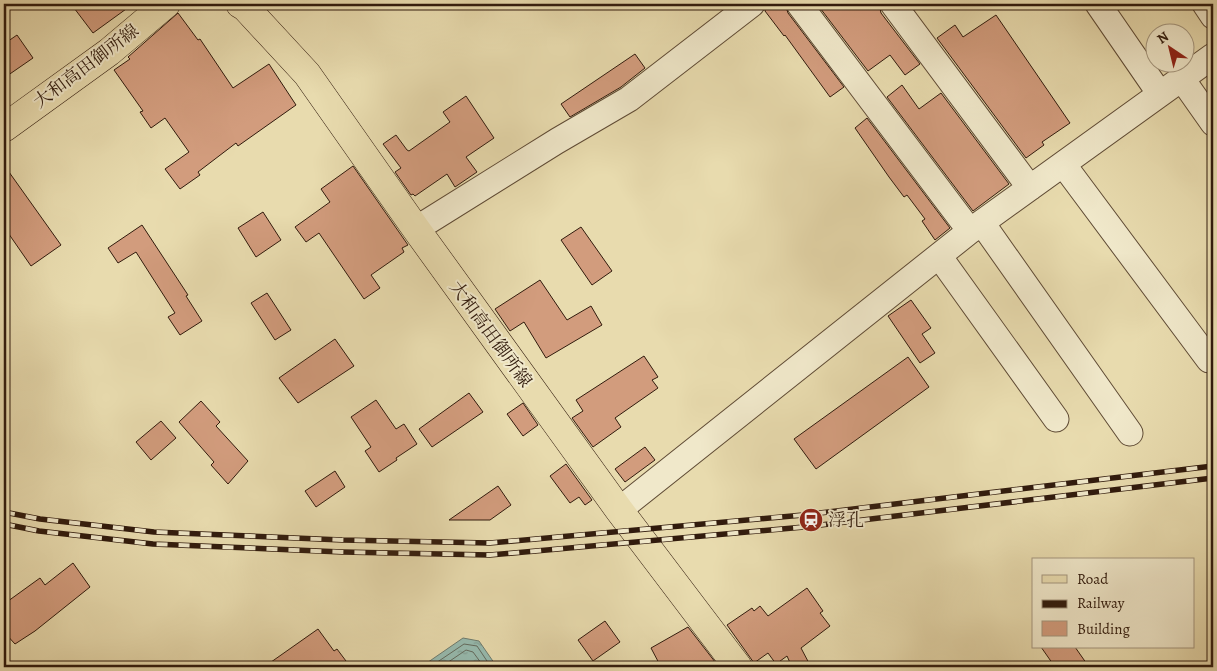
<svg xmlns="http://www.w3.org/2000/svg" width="1217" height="671" viewBox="0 0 1217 671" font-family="Alegreya,'Noto Serif JP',serif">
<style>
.water{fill:url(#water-ripples);stroke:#6e7b6e}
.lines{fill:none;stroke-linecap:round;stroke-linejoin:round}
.shore{stroke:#646b5e;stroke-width:1}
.building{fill:#d29c7d;stroke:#311b0d}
.minor-casing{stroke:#5f4b35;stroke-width:27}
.major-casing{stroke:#311b0d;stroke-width:29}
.minor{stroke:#f0e8ca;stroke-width:25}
.major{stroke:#e8dbae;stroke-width:28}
.rail-casing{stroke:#311b0d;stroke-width:5.5}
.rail{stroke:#f0e8ca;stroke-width:4;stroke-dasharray:11;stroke-linecap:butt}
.labels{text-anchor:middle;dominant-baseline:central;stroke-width:4;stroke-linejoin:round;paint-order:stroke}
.street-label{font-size:18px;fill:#311b0d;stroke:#f0e8ca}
.poi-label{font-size:18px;fill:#311b0d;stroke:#f0e8ca;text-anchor:start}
</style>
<defs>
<pattern id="water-ripples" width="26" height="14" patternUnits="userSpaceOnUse" patternTransform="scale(1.25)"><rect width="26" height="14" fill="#97bbaf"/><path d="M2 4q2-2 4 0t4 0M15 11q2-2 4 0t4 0" fill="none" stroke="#83a095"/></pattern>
</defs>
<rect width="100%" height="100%" fill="#e8dbae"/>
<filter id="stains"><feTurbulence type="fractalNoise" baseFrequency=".004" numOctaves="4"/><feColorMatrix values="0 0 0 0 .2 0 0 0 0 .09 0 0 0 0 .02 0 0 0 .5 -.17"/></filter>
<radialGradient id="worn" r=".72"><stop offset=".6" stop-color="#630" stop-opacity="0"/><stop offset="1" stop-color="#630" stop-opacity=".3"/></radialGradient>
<path class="water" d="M463 638 479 641 497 667H421Z"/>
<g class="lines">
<path class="shore" d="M430 667 464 644 477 646 491 667
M441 667 466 650 473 652 484 667"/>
</g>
<path class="building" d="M71 4H133L93 33Z
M766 4H785L788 13 844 87 830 97 785 35 784 36 765 11Z
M817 4H879L881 13 920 64 905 75 890 55 868 71Z
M178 13 198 40 200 39 233 88 269 64 296 105 238 146 236 143 198 172 200 175 180 189 165 169 189 152 165 118 151 128 140 112 143 111 114 70 130 59 128 57Z
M996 15 1070 123 1042 142 1044 145 1026 158 937 38 955 25 963 37Z
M17 35 33 58 4 78V44Z
M635 54 645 68 621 87 570 117 561 104Z
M902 85 919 109 941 93 1009 184 973 211 887 97Z
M466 96 494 138 466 157 477 172 455 187 447 174 415 196 413 194 411 195 395 172 401 168 383 144 396 135 407 150 409 151 450 122 443 112Z
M867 118 950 228 935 240 922 221 925 219 907 195 904 197 889 177 855 128Z
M4 165 61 245 31 266 4 227Z
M353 166 408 245 402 248 404 252 371 275 380 288 364 299 319 233 306 242 295 227 330 202 321 189Z
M263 212 281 240 256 257 238 228Z
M142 225 188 295 186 296 202 321 180 335 168 317 175 313 136 252 118 263 108 248Z
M581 227 612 271 592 285 561 240Z
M540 280 567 320 591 306 602 325 546 358 524 322 510 331 495 309Z
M267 293 291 330 275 340 251 303Z
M911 300 931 328 922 334 935 353 920 363 888 316Z
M335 339 354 366 298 403 279 378Z
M644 356 658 377 652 380 658 388 615 418 621 427 593 447 572 418 583 411 576 400Z
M908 357 929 387 816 469 794 439Z
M469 393 483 412 432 447 419 429Z
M376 400 396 429 404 424 417 444 396 458 397 460 379 472 365 451 371 447 351 417Z
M201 401 220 422 216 426 248 461 228 484 211 465 214 462 179 422Z
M523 403 538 425 523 436 507 414Z
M161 421 176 438 151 460 136 442Z
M645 447 655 460 625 482 615 469Z
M566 464 592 500 585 505 579 497 570 503 550 476Z
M335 471 345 487 316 507 305 491Z
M498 486 511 505 490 520H449Z
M73 563 90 587 35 631 15 644 4 632V604L40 578 45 585Z
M807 588 823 611 820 613 830 626 801 648 811 667H792L787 656 776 664 768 653 754 663 727 625 752 608 754 611 760 606 768 616Z
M605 621 620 642 593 661 578 640Z
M688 627 719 667H661L651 648Z
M318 629 334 651 337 649 346 661 342 664 345 667H264Z
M1041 647H1075L1089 667H1055Z"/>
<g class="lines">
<g class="minor-casing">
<path id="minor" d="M799 4 970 231
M893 4 1030 188
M1098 4 1160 94
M1205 4 1213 16
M1182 79 1213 123
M1063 164 1209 360
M982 223 1130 433
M416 229 557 141 629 99 752 4
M939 256 1056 419
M619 510 970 231 1213 56"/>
</g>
<g class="major-casing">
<path id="major" d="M240 4 245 7 307 74 416 229 619 510 738 667
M4 128 109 52 166 4"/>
</g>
<use href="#minor" class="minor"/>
<use href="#major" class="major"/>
<g class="rail-casing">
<path id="rail" d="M4 512 40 519 154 532 342 540 490 543 803 515 1213 466
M4 524 39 531 153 544 342 552 490 555 804 527 1213 478"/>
</g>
<use href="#rail" class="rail"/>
</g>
<defs>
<g id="station-disc" transform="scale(1.25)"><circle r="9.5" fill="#8f2418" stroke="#f0e8ca"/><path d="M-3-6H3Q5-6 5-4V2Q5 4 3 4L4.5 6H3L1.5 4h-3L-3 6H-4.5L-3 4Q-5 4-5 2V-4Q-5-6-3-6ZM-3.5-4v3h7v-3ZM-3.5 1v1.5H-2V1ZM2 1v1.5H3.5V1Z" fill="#fff"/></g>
</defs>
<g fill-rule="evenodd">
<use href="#station-disc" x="811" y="520"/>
</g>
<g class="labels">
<g class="street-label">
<text transform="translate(86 66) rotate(-37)">大和高田御所線</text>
<text transform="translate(491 334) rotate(54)">大和高田御所線</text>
</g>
<g class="poi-label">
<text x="828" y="520">浮孔</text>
</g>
</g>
<rect width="1217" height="671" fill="none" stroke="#e8dbae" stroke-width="20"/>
<rect x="5" y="5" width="1207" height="661" fill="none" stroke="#311b0d" stroke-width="2.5"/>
<rect x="10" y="10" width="1197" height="651" fill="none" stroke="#311b0d"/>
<rect x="1032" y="558" width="162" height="90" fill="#f0e8ca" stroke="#a4967e"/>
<rect x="1042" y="575" width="25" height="8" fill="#e8dbae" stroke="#a4967e"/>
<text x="1077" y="584" font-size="15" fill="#311b0d">Road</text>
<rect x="1042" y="600" width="25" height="8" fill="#311b0d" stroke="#a4967e"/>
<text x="1077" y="608" font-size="15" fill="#311b0d">Railway</text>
<rect x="1042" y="621" width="25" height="15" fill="#d29c7d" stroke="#a4967e"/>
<text x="1077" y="634" font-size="15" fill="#311b0d">Building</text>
<g transform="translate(1170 48) rotate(325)"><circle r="24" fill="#f0e8ca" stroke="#a4967e"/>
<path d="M0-4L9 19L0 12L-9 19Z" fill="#8f2418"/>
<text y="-8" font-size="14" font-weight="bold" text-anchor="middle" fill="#311b0d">N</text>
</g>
<rect width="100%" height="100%" filter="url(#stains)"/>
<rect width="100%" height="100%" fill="url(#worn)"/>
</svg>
